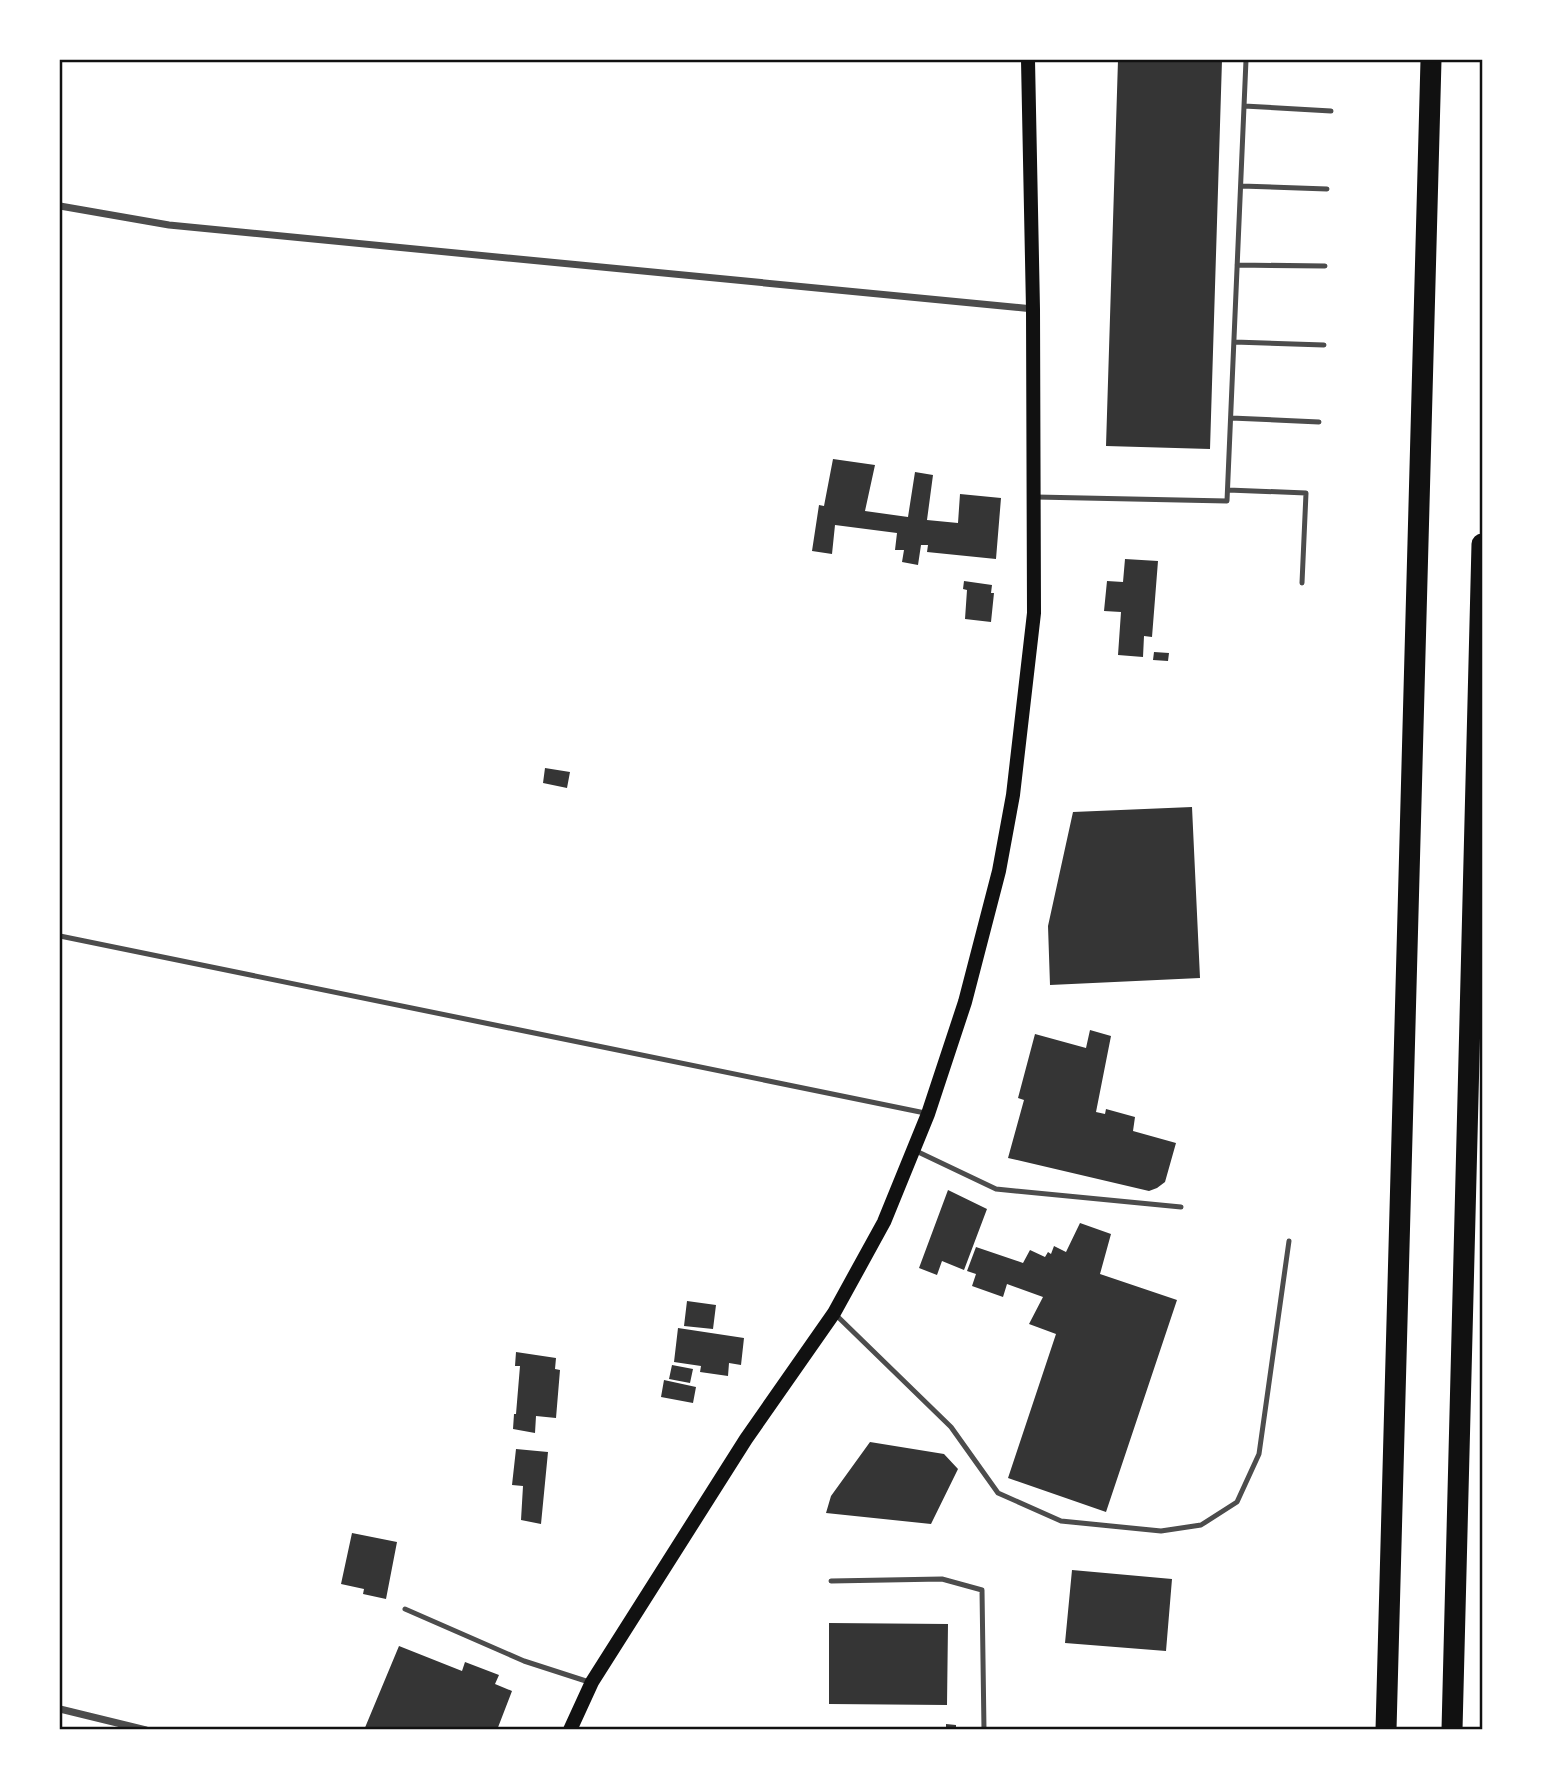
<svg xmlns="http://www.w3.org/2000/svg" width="1542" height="1789" viewBox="0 0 1542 1789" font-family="Quicksand,sans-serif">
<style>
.building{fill:#353535}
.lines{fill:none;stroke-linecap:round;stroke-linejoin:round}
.service{stroke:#4c4c4c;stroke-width:5}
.minor{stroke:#4c4c4c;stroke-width:7}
.secondary{stroke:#111;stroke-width:14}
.motorway{stroke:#111;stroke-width:21}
.neatline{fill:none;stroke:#111;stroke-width:2.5}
</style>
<rect width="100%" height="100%" fill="#fff"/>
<path class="building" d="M1118 60H1222L1210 449 1106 446Z
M833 459 875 465 865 511 908 517 915 472 933 475 927 520 958 523 960 494 1001 498 996 559 927 552 928 545H921L918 565 902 562 904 550H895L897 533 835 525 832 554 812 551 819 505 824 506Z
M1125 559 1158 561 1152 637 1144 636 1143 657 1118 655 1121 612 1104 611 1107 581 1123 582Z
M964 581 992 585 991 593H994L991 622 965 619 967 590 963 589Z
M1154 652 1169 653 1168 661 1153 660Z
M545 768 570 772 567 788 543 783Z
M1192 807 1200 978 1050 985 1048 926 1073 812Z
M1090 1030 1111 1036 1096 1112 1105 1114 1106 1109 1135 1117 1133 1131 1176 1143 1165 1182 1157 1188 1149 1191 1008 1158 1024 1100 1018 1098 1035 1034 1086 1048Z
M948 1190 987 1209 964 1270 942 1261 937 1275 919 1268Z
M1080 1223 1111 1234 1100 1274 1177 1300 1106 1512 1008 1478 1056 1334 1029 1324 1043 1297 1007 1284 1003 1297 972 1286 976 1274 967 1271 976 1247 1023 1263 1030 1250 1045 1257 1048 1252 1051 1254 1054 1246 1066 1252Z
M687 1301 716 1305 713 1329 684 1326Z
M678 1328 744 1338 741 1365 729 1363 728 1376 700 1372 701 1366 674 1362Z
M516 1352 556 1358 555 1369 560 1370 556 1418 536 1416 535 1433 513 1429 514 1414H516L520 1366H515Z
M672 1365 693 1369 690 1383 669 1379Z
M664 1380 696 1387 693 1403 661 1397Z
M870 1442 944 1454 958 1469 931 1524 826 1513 831 1496Z
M516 1449 548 1452 541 1524 521 1520 523 1486 512 1485Z
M352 1533 397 1542 386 1599 363 1594 364 1589 341 1584Z
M1072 1570 1172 1579 1166 1651 1065 1643Z
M829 1623 948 1624 947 1705 829 1704Z
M399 1646 462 1671 465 1662 499 1675 495 1684 512 1691 497 1730H364Z
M946 1724 956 1725V1730H946Z"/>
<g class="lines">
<path class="service" d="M1244 106 1331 111
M1241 186 1327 189
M1237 265 1325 266
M1234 342 1324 345
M1231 418 1319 422
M1228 490 1306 493 1302 583
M1036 497 1227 501 1246 60
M60 936 925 1113
M914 1150 996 1189 1181 1207
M836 1315 951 1427 998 1493 1061 1521 1161 1531 1201 1525 1237 1502 1259 1454 1289 1241
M831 1581 942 1579 982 1590 984 1730
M405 1609 524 1661 589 1682"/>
<path class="minor" d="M60 206 169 225 1033 309
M60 1709 146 1730"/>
<path class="secondary" d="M570 1730 592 1682 746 1439 834 1313 884 1222 928 1114 965 1002 999 871 1013 795 1034 613 1033 309 1028 60"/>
<path class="motorway" d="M1386 1730 1431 60
M1452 1730 1482 544"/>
</g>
<rect width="1542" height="1789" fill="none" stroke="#ffffff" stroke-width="122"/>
<rect x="61" y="61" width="1420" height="1667" class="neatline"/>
</svg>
